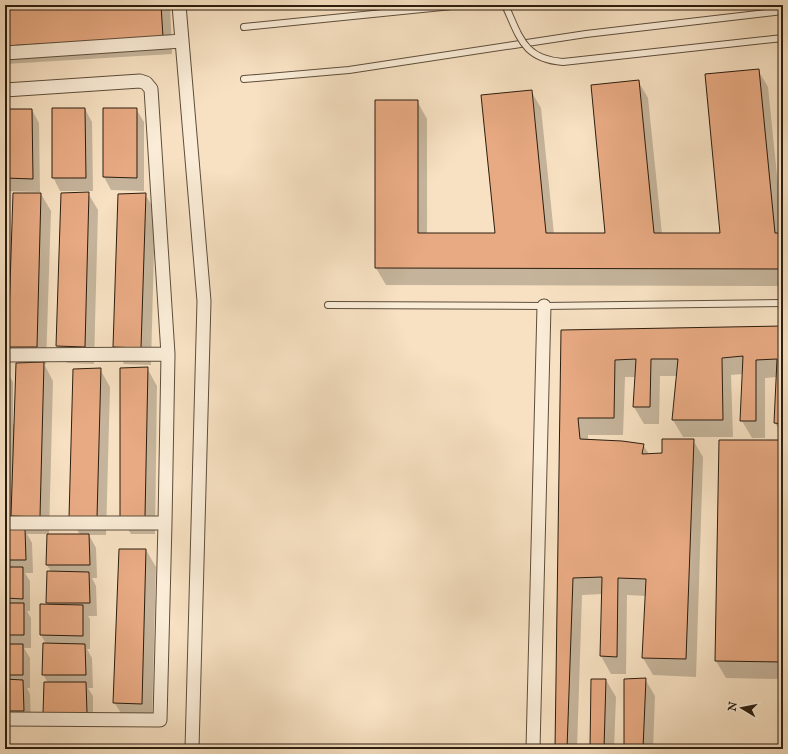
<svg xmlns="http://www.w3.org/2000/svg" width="788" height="754" viewBox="0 0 788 754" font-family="'IM FELL English',serif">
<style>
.shadow{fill:#0003}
.building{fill:#e8aa83;stroke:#2b1d0e}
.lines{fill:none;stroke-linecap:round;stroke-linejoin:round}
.lane-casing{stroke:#5e4e3b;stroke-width:8}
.street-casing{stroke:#5e4e3b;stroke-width:15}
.lane{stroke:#faecd7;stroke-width:6}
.street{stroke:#faecd7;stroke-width:13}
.lane-bridge-casing{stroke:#5e4e3b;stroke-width:8;stroke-linecap:butt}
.lane-bridge{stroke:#faecd7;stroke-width:6}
</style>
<rect width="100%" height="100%" fill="#f7e1c2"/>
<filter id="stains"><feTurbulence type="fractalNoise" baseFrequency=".005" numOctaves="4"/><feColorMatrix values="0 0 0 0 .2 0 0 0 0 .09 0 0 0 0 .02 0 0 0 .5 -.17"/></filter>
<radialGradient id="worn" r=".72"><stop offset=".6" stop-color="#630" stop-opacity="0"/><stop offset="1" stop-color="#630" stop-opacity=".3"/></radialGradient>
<path class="shadow" d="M5 5H170L172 54 5 64Z
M758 70 768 87 783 234V286L386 285 376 268V101H417L427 119V234H496L531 91 541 108 554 234H606L638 81 648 98 662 234H721Z
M85 109 92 122 93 191H60L53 177Z
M136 109 144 122V191L111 190 104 177Z
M5 110H32L39 123 40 192 7 191 5 187Z
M88 193 98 210 94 364 67 363 57 346Z
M41 194 51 211 46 364H44L53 381 49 535H80L70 517 100 369 110 387 106 535H89L96 548 97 578H92L96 586 97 616H88L90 619V649H87L92 658 93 688H88L93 696V726H51L48 683 43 674 46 644 41 635 48 605 47 602 52 573 47 565 48 534H27L32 543 33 573H25L30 581V611H27L31 618V648H24L30 658V688H27L30 694 31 724 5 723V368L13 382V424H15L19 364 9 347Z
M145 194 155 211 151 365 124 364 114 347Z
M783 327V436L775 423 777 377 765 378V438H752L742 421 743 374 731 375 733 437H683L673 420 678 376H660L659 424H644L634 407 636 377H625L623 435H588V441L643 445 649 454 663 453 693 440 703 457 696 677 653 675 643 658 646 596 627 595 626 674H611L601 656 602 594 582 595 577 749H556L562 331Z
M147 368 157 386 155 534H131L121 517Z
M783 441V679L726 678 716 661Z
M146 550 156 567 152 721 125 720 114 702Z
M645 679 655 696 653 749H625Z
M606 680 616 697 614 749H591Z"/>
<path class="building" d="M5 5H161L163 37 5 46Z
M759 69 775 233H783V269L375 268V100H418V233H495L481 95 532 90 546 233H605L591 85 639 80 654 233H720L705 74Z
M52 108H85L86 178H52Z
M103 108H137V178L103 177Z
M5 109H32L33 179 5 178Z
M89 192 85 347 56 346 61 193Z
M13 193H41L37 347H8Z
M146 193 141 348 113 347 118 194Z
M783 326V424L774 423 777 359 756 360V421H740L743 356 722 358 723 420H672L678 359H651L650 407H633L636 359 615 360 614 418H578L580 439 622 441 644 444 642 454 662 453V439H694L686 659 642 658 646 579 618 578 617 657 600 656 602 577 573 578 567 749H555L561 330Z
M44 362 40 517 11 516 16 363Z
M148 367 145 517H120V368Z
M101 368 97 518H69L73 369Z
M719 440H783V662L715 661Z
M5 529H25L26 560H5Z
M47 534H89L90 565H46Z
M119 549H146L142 704 113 703Z
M5 567H23V599L5 598Z
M47 571 89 572 90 603H46Z
M5 603H24V635H5Z
M40 604 83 605V636L40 635Z
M43 643 85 644 86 675H42Z
M5 644H23V675H5Z
M646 678 643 749H624V679Z
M5 679 23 680 24 711H5Z
M591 679H606L604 749H590Z
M44 682H86L87 713H43Z"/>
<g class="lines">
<g class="lane-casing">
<path id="lane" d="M244 27 462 5
M244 79 349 70 586 34 783 11
M328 305 544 306 783 303"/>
</g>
<g class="street-casing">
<path id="street" d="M179 5 204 301 192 749
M5 53 182 41
M5 90 140 81 146 83 151 89 168 354
M5 355 168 354 165 523 160 720 5 719
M5 523H165
M533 749 544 306"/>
</g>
<use href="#lane" class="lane"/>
<use href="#street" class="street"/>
<g class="lane-bridge-casing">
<path id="lane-bridge" d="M505 5C520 37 523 59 563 62L783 38"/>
</g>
<use href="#lane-bridge" class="lane-bridge"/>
</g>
<rect width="788" height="754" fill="none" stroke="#f7e1c2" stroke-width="20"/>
<rect x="6" y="6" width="776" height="742" fill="none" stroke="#2b1d0e" stroke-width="2"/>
<rect x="10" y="10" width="768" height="734" fill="none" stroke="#2b1d0e"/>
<g transform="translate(742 708) rotate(280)" stroke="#faecd7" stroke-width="3" paint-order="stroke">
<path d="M0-3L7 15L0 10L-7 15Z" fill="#2b1d0e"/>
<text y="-6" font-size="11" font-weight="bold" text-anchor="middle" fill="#2b1d0e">N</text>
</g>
<rect width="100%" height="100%" filter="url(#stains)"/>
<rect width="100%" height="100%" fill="url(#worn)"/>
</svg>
